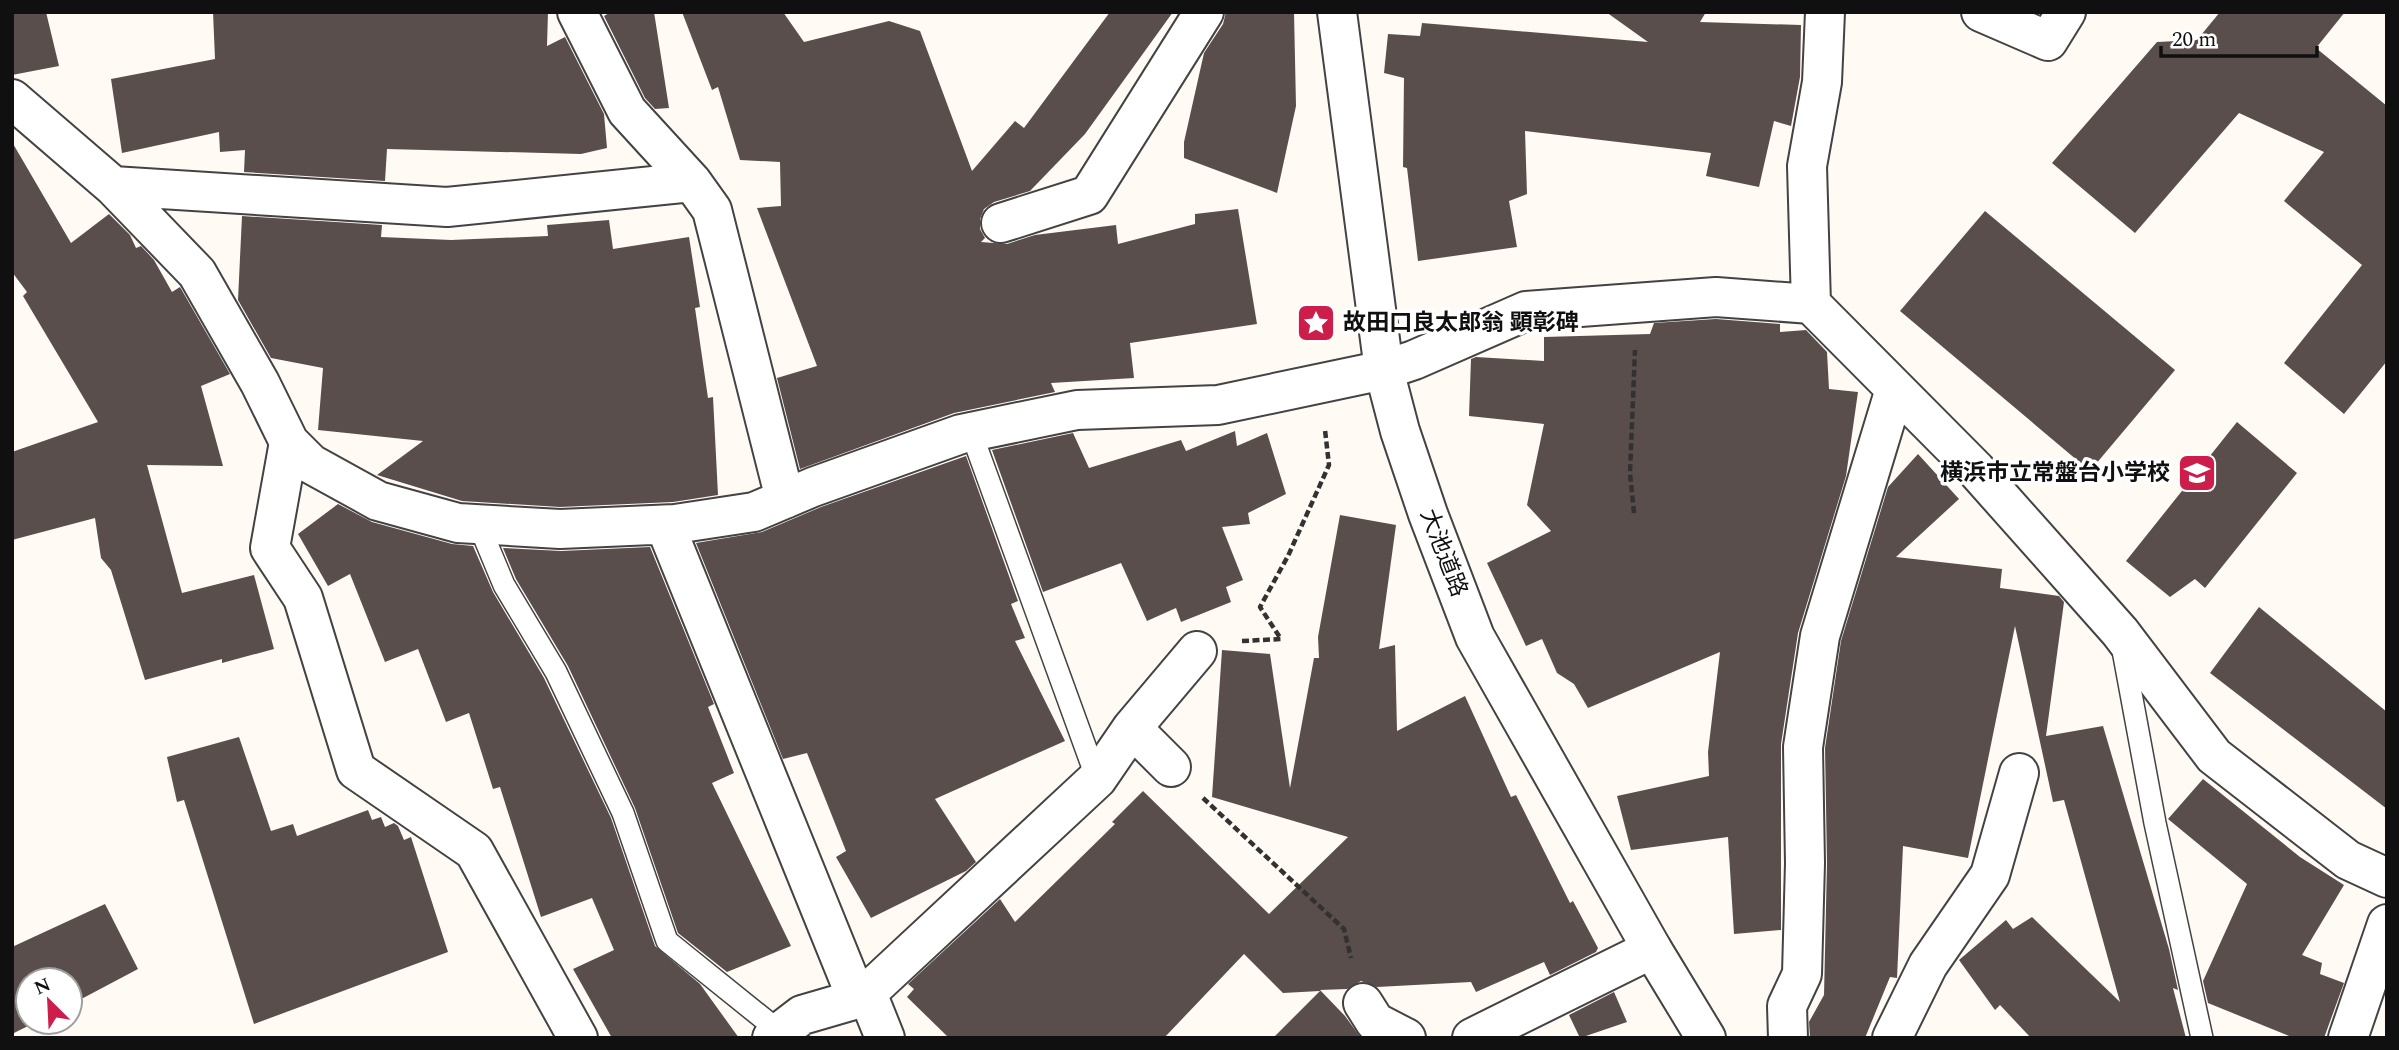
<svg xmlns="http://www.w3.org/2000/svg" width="2399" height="1050" viewBox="0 0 2399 1050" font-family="Spectral,'Noto Sans JP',serif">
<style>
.building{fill:#5a4e4c}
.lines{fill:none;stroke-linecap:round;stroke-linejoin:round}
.service-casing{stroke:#434343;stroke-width:24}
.minor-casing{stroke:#434343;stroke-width:42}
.tertiary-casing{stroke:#434343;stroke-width:42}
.path{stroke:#323232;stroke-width:4.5;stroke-dasharray:7 3.5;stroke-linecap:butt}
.service{stroke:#fff;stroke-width:21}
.minor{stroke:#fff;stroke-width:38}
.tertiary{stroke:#fff;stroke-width:38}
.labels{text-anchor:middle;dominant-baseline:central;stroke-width:7;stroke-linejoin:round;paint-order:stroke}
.poi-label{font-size:23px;font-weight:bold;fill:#101010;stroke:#fff;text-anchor:start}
.street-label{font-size:23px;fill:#101010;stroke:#fff}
</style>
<rect width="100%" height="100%" fill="#fffaf4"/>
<path class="building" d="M12 12H46L59 66 12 75Z
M213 12H548L547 46 565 37 604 114 607 148 581 154 387 149 385 181 244 172 245 150 220 152 219 132 122 153 111 79 215 59Z
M611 12H654L669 108 655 109 645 98 604 16Z
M682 12H783L804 42 889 21 920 31 972 171 1015 121 1024 128 1110 12H1173L1085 134 1030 191 994 202 984 209 980 219V229L985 238 981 242 1007 244 1035 235 1116 225 1118 244 1195 224V214L1238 209 1257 324 1130 343 1134 378 1051 383 1055 392 954 413 800 469 777 378 817 366 757 208 781 206 780 162 740 160 718 87 712 90Z
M1226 12H1294L1296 106 1277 193 1184 158V142L1204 53 1223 24Z
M1606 12H1706L1700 22 1801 25 1800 77 1791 126 1774 121 1759 187 1706 176 1711 153 1525 131 1527 194 1509 201 1517 247 1418 261 1407 168 1403 167 1404 78 1384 73 1388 34 1420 36 1422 23 1648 42Z
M2220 12H2345L2316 48 2387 106V361L2344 414 2284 363 2362 265 2284 201 2324 152 2239 113 2135 233 2052 163 2157 42 2197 40Z
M12 142 71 243 109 214 130 235 136 248 141 246 154 260 172 292 180 287 230 374 201 386 223 466 147 465 182 593 254 575 274 649 222 663V659L145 680 111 570 101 558 95 518 12 540V452L98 422 23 296 27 292 12 272Z
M1985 211 2175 370 2090 471 1900 311Z
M242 216 382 225 381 237 451 240 548 236 547 225 609 220 613 249 689 237 700 307 695 308 708 398 713 397 718 495 673 502 560 507 462 501 377 475 423 441 318 430 323 368 271 358 238 300Z
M1716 319 1780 324V332L1806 330 1827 352 1829 389 1858 392 1846 476 1798 633 1781 744V930L1734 934 1728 837 1631 850 1617 796 1709 776 1708 752 1720 652 1588 708 1574 684 1557 673 1542 639 1526 646 1487 563 1551 531 1527 505 1544 424 1469 416 1471 359 1476 357 1544 361V337L1650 334 1654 323Z
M2237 422 2297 473 2205 588 2195 579 2170 597 2126 561Z
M1235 431 1237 446 1267 433 1286 494 1248 513 1250 524 1222 527 1243 580 1226 587 1231 602 1181 622 1176 608 1147 621 1121 563 1043 592 992 450 1073 433 1089 468 1181 440 1186 451Z
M1918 454 1959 499 1896 557 2002 569 2000 588 2059 596 2064 602 2046 736 2103 726 2169 949 2178 990 2173 988 2186 1038H2031L2000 1005 1995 1010 1959 960 2006 920 2013 929 2032 917 2120 1002 2064 800 2053 802 2015 626 1968 858 1903 846 1897 978 1890 977 1865 1038H1810L1809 1022 1824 995 1827 863 1825 748 1841 641 1888 487Z
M966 456 1018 601 1011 604 1025 638 1015 641 1065 741 935 799 976 862 966 871 871 918 836 857 846 851 807 753 783 759 696 543 762 532 821 507Z
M338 504 372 522 452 544 473 546 493 592 544 678 611 818 655 946 700 984 739 1038H612L573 969 614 950 592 898 541 917 500 787 493 789 469 713 446 722 418 649 385 662 350 574 328 586 298 534Z
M1340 515 1396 525 1379 649 1395 645 1397 731 1465 696 1511 797 1516 795 1570 903 1573 901 1598 948 1596 952 1550 975 1544 962 1476 992 1471 982 1377 987 1361 981 1347 989 1320 990 1345 1016 1361 1038H1273L1320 991 1283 993 1244 954 1164 1038H949L907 997 914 989 908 984 1000 899 1015 922 1115 824 1112 822 1143 791 1269 914 1348 837 1212 797 1222 650 1270 654 1290 788 1314 658H1319L1318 637Z
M650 547 714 704 708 707 734 773 712 783 791 946 727 972 678 933 635 808 568 666 516 579 503 548 561 551Z
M2259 607 2387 712V809L2210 673Z
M239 737 271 831 293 824 297 836 368 810 372 820 381 817 385 827 394 823 398 826 404 840 411 837 448 952 254 1024 184 800 177 802 167 757Z
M2203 779 2300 857 2344 885 2302 955 2322 963 2320 974 2344 983 2324 1038H2294L2208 1003 2203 981 2247 884 2168 819Z
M105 904 138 969 70 1005V980H28V1022H36L12 1034V947Z
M1614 992 1627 1022 1580 1038 1569 1015Z"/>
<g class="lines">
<g class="service-casing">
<path id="service" d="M971 432 1097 779
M479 525 504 585 556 672 623 813 667 941 780 1032
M2122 645 2155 823 2202 1038"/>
</g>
<g class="minor-casing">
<path id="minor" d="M577 12 627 111 692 182 712 210 785 499
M1981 12 2048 41 2066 12
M12 99 113 186 197 273 260 383 289 442 311 464 378 501 458 523 560 529 675 524 754 512 813 487 961 434 1077 410 1218 405 1384 370 1414 360 1526 311 1716 297 1811 304 1976 470 2120 632 2214 756 2348 860 2387 878
M113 186 447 207 692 182
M1001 223 1089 195 1204 12
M1811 304 1807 166 1822 82 1825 12
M289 442 270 548 303 598 356 770 474 851 578 1038
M665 525 857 999
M1132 728 1171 767
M867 993 885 1038
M1363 1003 1375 1022 1406 1038
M772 1038 802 1015 857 999 867 993 1097 779 1132 728 1197 651
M1472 1038 1652 949
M1788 1038 1787 1006 1802 974 1805 863 1803 747 1820 636 1895 389
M1892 1038 1928 965 1990 875 2019 773
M2348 1038 2387 924"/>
</g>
<g class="tertiary-casing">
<path id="tertiary" d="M1337 12 1384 370 1400 431 1428 514 1475 637 1652 949 1706 1038"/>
</g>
<path class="path" d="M1634 513 1630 473 1635 350
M1242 641 1281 639 1260 607 1288 556 1329 465 1325 430
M1203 798 1344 929 1351 958"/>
<use href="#service" class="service"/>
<use href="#minor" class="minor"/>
<use href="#tertiary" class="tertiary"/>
</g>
<defs>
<g id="sight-square" transform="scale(2.0125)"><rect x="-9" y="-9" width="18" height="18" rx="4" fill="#cc1d4b" stroke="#fff"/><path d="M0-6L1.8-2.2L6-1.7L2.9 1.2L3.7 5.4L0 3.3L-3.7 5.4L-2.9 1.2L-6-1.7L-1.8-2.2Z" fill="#fff"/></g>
<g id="school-square" transform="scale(2.0125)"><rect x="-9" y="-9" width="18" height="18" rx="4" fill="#cc1d4b" stroke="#fff"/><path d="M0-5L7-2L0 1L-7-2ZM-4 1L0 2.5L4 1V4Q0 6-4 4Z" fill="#fff"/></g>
</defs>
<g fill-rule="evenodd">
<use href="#sight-square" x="1316" y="323"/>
<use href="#school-square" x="2197" y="473"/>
</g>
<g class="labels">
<g class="poi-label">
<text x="1343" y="323">故田口良太郎翁 顕彰碑</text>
<text x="2170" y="473" text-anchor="end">横浜市立常盤台小学校</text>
</g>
<g class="street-label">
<text transform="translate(1443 553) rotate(69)">大池道路</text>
</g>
</g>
<rect width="2399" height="1050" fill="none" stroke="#101010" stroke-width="28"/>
<g transform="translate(49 1001) rotate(336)"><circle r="33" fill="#ffffff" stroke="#9f9f9f" stroke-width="2"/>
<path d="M0-5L12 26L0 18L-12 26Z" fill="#cc1d4b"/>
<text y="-10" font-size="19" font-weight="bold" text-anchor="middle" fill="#101010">N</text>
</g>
<path d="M2161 46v10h156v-10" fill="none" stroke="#101010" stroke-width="3.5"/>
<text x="2172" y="46" font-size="21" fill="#101010" stroke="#ffffff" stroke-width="5" paint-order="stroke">20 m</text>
</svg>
